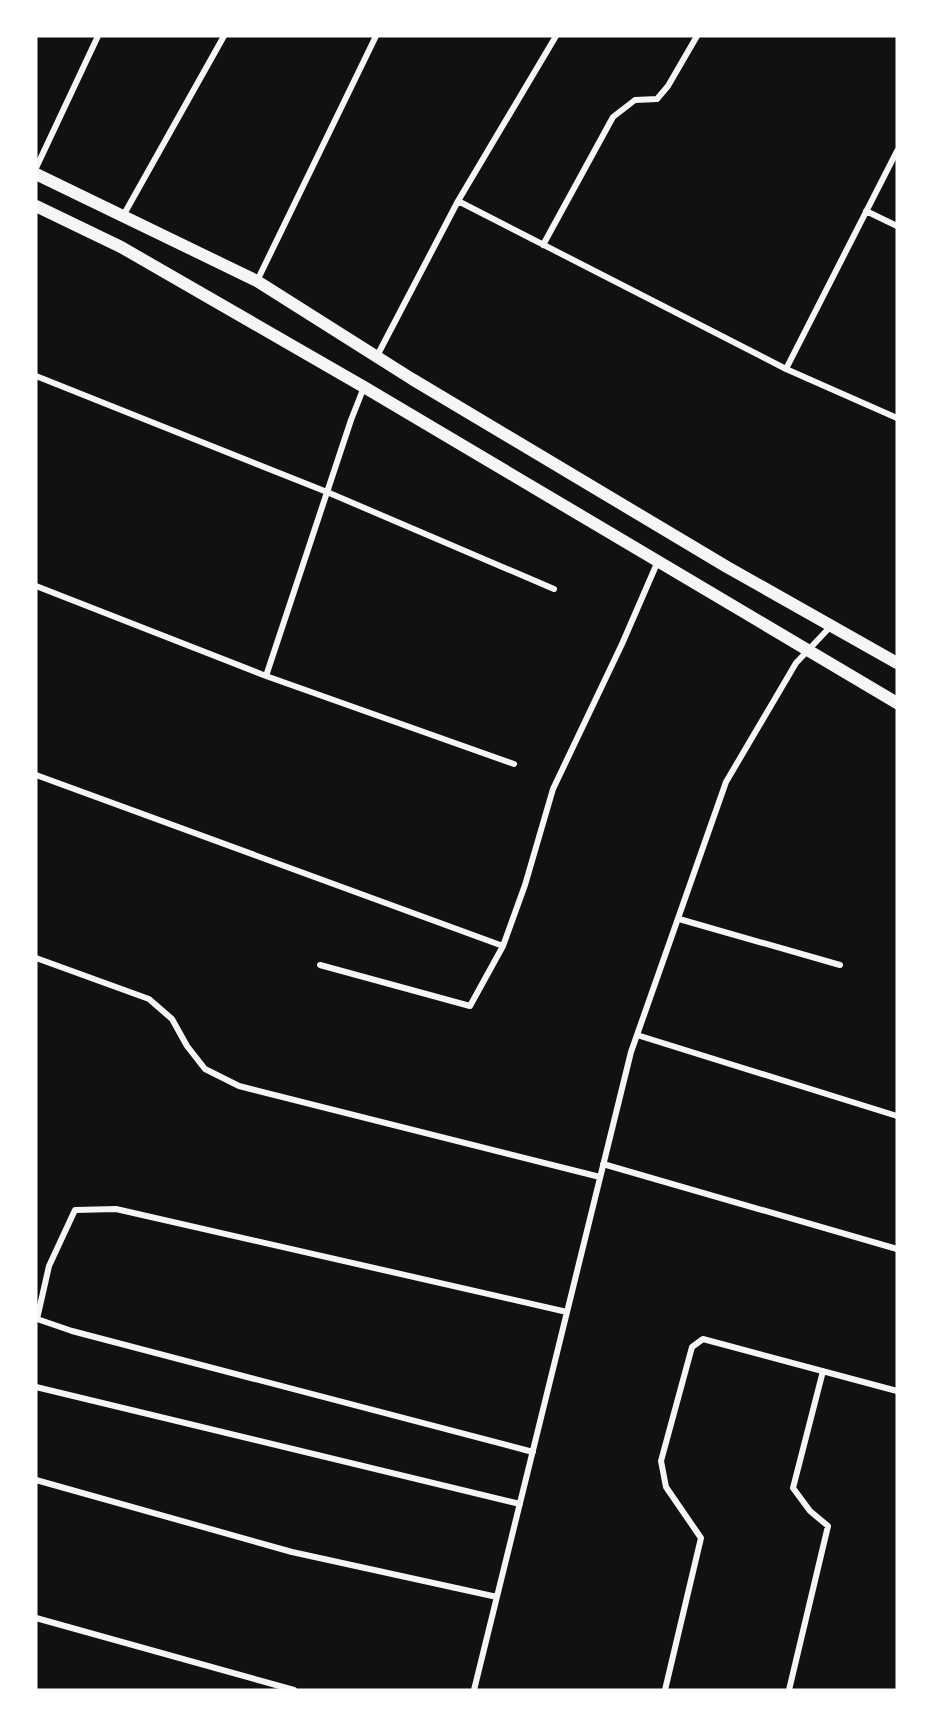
<svg xmlns="http://www.w3.org/2000/svg" width="933" height="1726" viewBox="0 0 933 1726" font-family="Arial,sans-serif">
<style>
.lines{fill:none;stroke-linecap:round;stroke-linejoin:round}
.minor{stroke:#f5f5f5;stroke-width:6}
.secondary{stroke:#f5f5f5;stroke-width:12}
</style>
<rect width="100%" height="100%" fill="#111"/>
<g class="lines">
<path class="minor" d="M36 168 98 36
M458 201 786 369 897 418
M866 211 897 226
M123 216 224 36
M543 245 613 117 635 100 657 99 668 86 697 36
M257 281 376 36
M377 356 458 201 556 36
M786 369 897 151
M36 376 327 492 554 589
M36 586 266 676 514 764
M266 676 351 420 364 387
M36 775 503 946 470 1006 320 965
M679 919 840 965
M503 946 525 885 553 789 622 644 658 561
M36 958 149 999 172 1019 187 1046 205 1069 239 1086 600 1177
M637 1035 897 1116
M603 1164 897 1249
M36 1387 520 1504
M533 1452 72 1331 37 1319 49 1266 75 1210 116 1209 567 1312
M36 1480 292 1552 497 1597
M36 1618 294 1690
M474 1690 631 1052 726 782 796 663 831 626
M665 1690 701 1538 666 1487 661 1461 692 1347 703 1339 897 1391
M789 1690 828 1526 810 1511 793 1488 823 1371"/>
<path class="secondary" d="M36 174 257 281 412 379 727 567 897 663
M36 206 121 247 364 387 897 703"/>
</g>
<rect width="933" height="1726" fill="none" stroke="#ffffff" stroke-width="75"/>
</svg>
